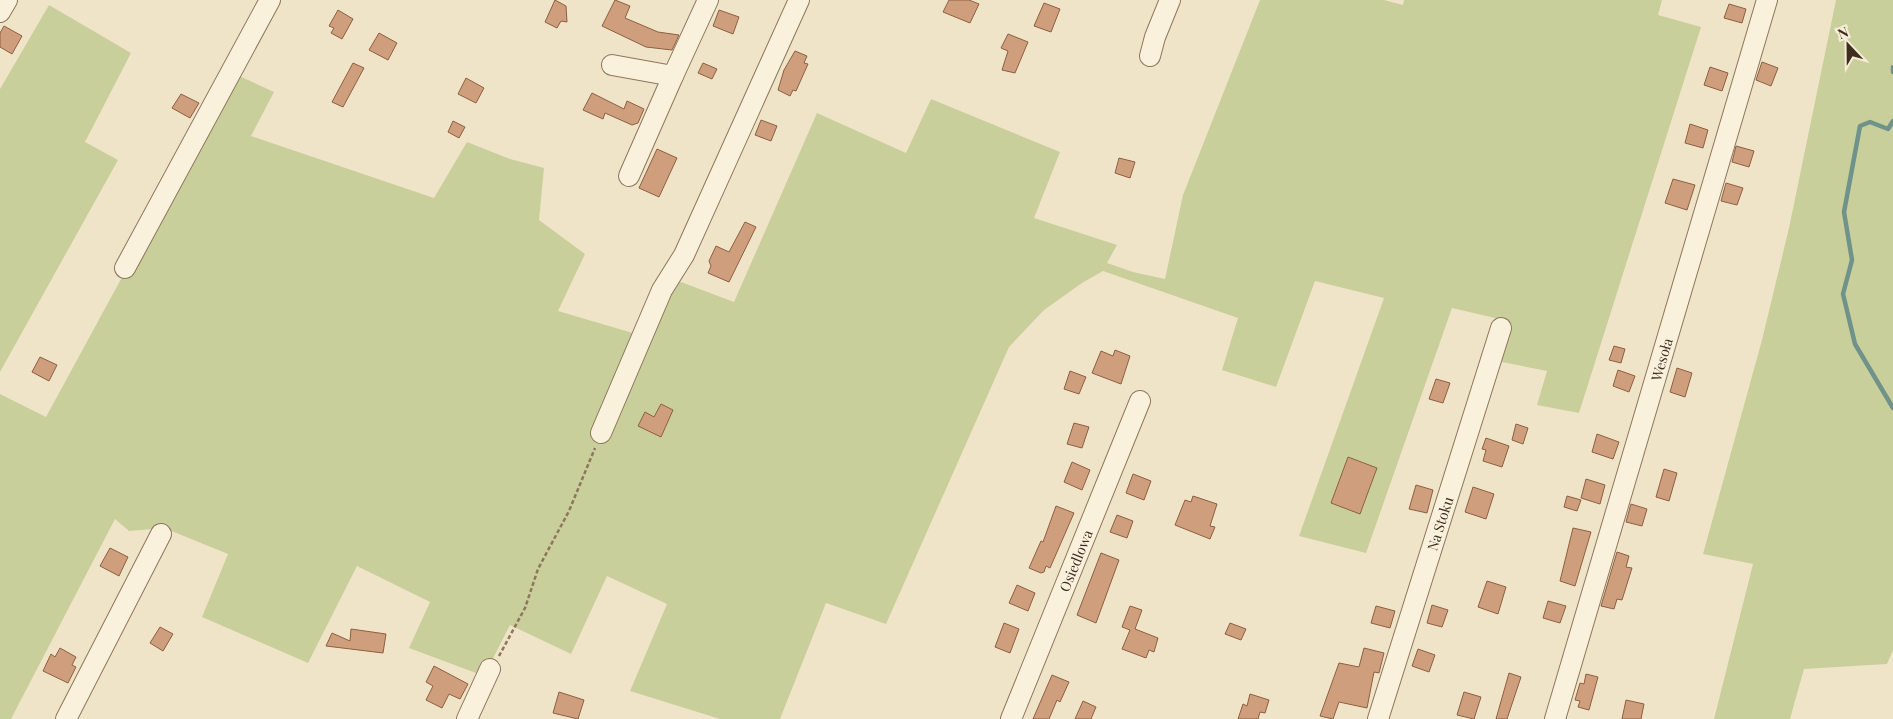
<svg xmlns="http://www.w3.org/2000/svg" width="1893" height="719" viewBox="0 0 1893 719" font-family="'Playfair Display',serif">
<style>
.green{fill:#c9cf9b}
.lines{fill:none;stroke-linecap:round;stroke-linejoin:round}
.stream{stroke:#6f938a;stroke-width:4.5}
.building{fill:#cf9f7d;stroke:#8d5f41}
.minor-casing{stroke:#8d765c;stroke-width:22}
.path{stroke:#8d765c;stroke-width:2.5;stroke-dasharray:4 2.5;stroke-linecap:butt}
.minor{stroke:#faf1dc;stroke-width:20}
.labels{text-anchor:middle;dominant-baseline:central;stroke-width:4.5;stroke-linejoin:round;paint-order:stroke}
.street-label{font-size:14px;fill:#3d2e20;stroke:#f7eed8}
</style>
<rect width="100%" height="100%" fill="#f0e4c8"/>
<path class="green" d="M1260 0H1384L1403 5 1404 0H1662L1658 15 1701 27 1579 413 1537 405 1547 371 1497 361 1508 321 1452 308 1366 553 1299 536 1384 298 1315 281 1276 387 1222 370 1238 318 1103 271 1082 283 1044 310 1009 347 886 624 826 603 780 719H720L630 691 667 604 607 576 571 654 510 625 484 676 409 648 430 602 357 566 308 663 202 617 228 554 164 528 129 531 115 519 11 719H0V394L46 417 233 73 274 92 251 136 434 198 467 142 510 159 544 168 539 220 585 254 558 311 643 336 673 279 734 302 817 113 906 153 931 99 1060 152 1034 218 1117 245 1107 263 1133 272 1165 279 1183 195Z
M1836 0H1893V650L1887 664 1804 669 1790 719H1714L1753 564 1703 554 1762 340 1789 228Z
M49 5 131 53 85 142 118 160 0 372V89Z"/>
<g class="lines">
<path class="stream" d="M1893 67V72
M1893 121 1888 129 1870 122 1860 126 1844 212 1852 260 1843 294 1855 344 1893 408"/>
</g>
<path class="building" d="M555 0 566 6 567 22 561 21 557 28 545 22Z
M615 0 630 6 625 18 658 32 679 35 672 50 646 47 602 26Z
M949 0H969L979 4 970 23 943 12Z
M1044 3 1060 9 1051 32 1034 26Z
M1729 4 1746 9 1742 23 1724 18Z
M338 10 353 19 342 39 331 33 334 28 329 26Z
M719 10 739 17 733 34 713 26Z
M4 26 22 36 12 54 0 47V33Z
M379 33 397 43 388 60 369 50Z
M1008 34 1028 42 1015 73 1002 70 1008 51 1001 48Z
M795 51 807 56 804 63 808 64 796 91 793 90 790 96 778 90 784 70Z
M1762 62 1778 68 1771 86 1756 80Z
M353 63 364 68 343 107 332 102Z
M703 63 717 69 712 79 698 73Z
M1710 67 1728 73 1722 91 1704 85Z
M466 78 484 88 476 103 458 94Z
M592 93 624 109 627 101 644 109 638 123 632 125 605 113 603 119 583 110Z
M181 94 199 103 190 118 172 108Z
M761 120 777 126 771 141 755 135Z
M453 121 465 127 459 138 448 132Z
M1690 124 1708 130 1703 148 1685 143Z
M1736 146 1754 151 1749 167 1732 162Z
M657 149 677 158 659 197 639 188Z
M1119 158 1135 162 1130 178 1115 173Z
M1673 179 1695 185 1687 210 1665 203Z
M1726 183 1743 188 1737 205 1721 201Z
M745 222 756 227 729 282 708 273 711 266 709 261 716 246 729 252Z
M1614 346 1625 349 1621 363 1609 360Z
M1115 350 1130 356 1121 384 1092 373 1101 351 1113 356Z
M40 357 57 365 49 381 32 372Z
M1677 368 1692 373 1685 397 1670 392Z
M1618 370 1635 376 1629 392 1613 386Z
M1070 371 1086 377 1079 394 1064 389Z
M1436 379 1450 383 1443 403 1429 399Z
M661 404 673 410 661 437 638 426 645 412 654 417Z
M1074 423 1089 427 1082 448 1067 444Z
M1516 424 1528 428 1523 444 1512 440Z
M1597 434 1619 442 1613 459 1592 452Z
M1486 438 1509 446 1502 467 1483 461 1486 450 1482 449Z
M1348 457 1377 468 1360 514 1331 503Z
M1072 462 1090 470 1082 490 1064 482Z
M1664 469 1677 473 1669 501 1656 497Z
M1133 474 1151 481 1144 500 1126 493Z
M1586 479 1605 485 1600 504 1581 498Z
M1416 485 1433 490 1427 513 1409 509Z
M1473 487 1494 494 1486 519 1465 512Z
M1193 496 1217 504 1210 526 1215 527 1210 539 1175 525 1185 500 1191 502Z
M1567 496 1581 500 1577 511 1564 507Z
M1631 504 1647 509 1642 526 1626 522Z
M1056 506 1074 513 1050 568 1046 566 1044 572 1041 573 1029 568 1041 541 1043 542Z
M1117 515 1133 521 1127 538 1110 532Z
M1573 528 1591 532 1575 586 1560 581Z
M110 548 128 557 119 576 100 566Z
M1617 552 1629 556 1626 567 1632 568 1622 600 1617 599 1614 609 1601 606Z
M1101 553 1119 560 1096 623 1077 615Z
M1487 581 1506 587 1498 614 1478 607Z
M1017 585 1035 593 1028 611 1009 603Z
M1548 601 1566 606 1560 623 1543 618Z
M1432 605 1448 610 1442 627 1427 623Z
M1130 606 1142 610 1135 629 1158 638 1154 652 1149 650 1146 658 1122 649 1130 630 1122 627Z
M1376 606 1395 611 1390 628 1371 623Z
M1004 623 1019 629 1010 653 995 647Z
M1230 623 1246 629 1241 640 1225 634Z
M160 627 173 634 163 651 150 643Z
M351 629 386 634 383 653 326 646 332 633 350 641Z
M60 648 76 657 72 665 76 667 68 683 43 671 51 654 55 657Z
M1364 648 1384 653 1379 673 1374 672 1367 708 1339 702 1333 719 1320 716 1339 663 1359 667Z
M1418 649 1435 655 1429 672 1412 666Z
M434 666 468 684 460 699 449 694 442 708 426 700 433 686 426 682Z
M1509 673 1521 677 1507 719H1496Z
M1586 674 1598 677 1589 710 1578 707 1580 701 1575 700 1580 683 1584 684Z
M1052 675 1069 682 1060 702 1057 700 1049 719H1033Z
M559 692 584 700 578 719 553 713Z
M1464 692 1481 697 1474 719 1457 715Z
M1250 694 1269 700 1265 713 1260 712 1258 719H1238L1243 704 1247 706Z
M1626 700 1644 704 1641 719H1622Z
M1083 701 1096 707 1091 719H1075Z"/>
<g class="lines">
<g class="minor-casing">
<g id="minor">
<path d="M0 12 7 0"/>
<path d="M1150 56 1155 37 1170 0"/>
<path d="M612 65 673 76 708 0"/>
<path d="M629 176 673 76"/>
<path d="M125 268 270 0"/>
<path d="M601 433 662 290 684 255 799 0"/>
<path d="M66 719 161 534"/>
<path d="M467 719 490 669"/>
<path id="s1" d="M1011 719 1140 401"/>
<path id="s2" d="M1378 719 1501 328"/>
<path id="s3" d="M1555 719 1767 0"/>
</g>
</g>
<path class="path" d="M499 656 525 608 538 569 569 511 595 448"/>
<use href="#minor" class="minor"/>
</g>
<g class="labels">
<g class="street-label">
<text stroke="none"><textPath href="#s3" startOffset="375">Wesoła</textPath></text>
<text stroke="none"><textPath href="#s2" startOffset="205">Na Stoku</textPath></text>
<text stroke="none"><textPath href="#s1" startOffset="171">Osiedlowa</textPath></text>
</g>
</g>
<g transform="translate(1848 45) rotate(338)" stroke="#f7eed8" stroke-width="4" paint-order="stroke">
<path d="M0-4L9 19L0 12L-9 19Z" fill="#3d2e20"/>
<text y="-8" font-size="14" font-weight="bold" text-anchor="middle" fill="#3d2e20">N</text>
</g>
</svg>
